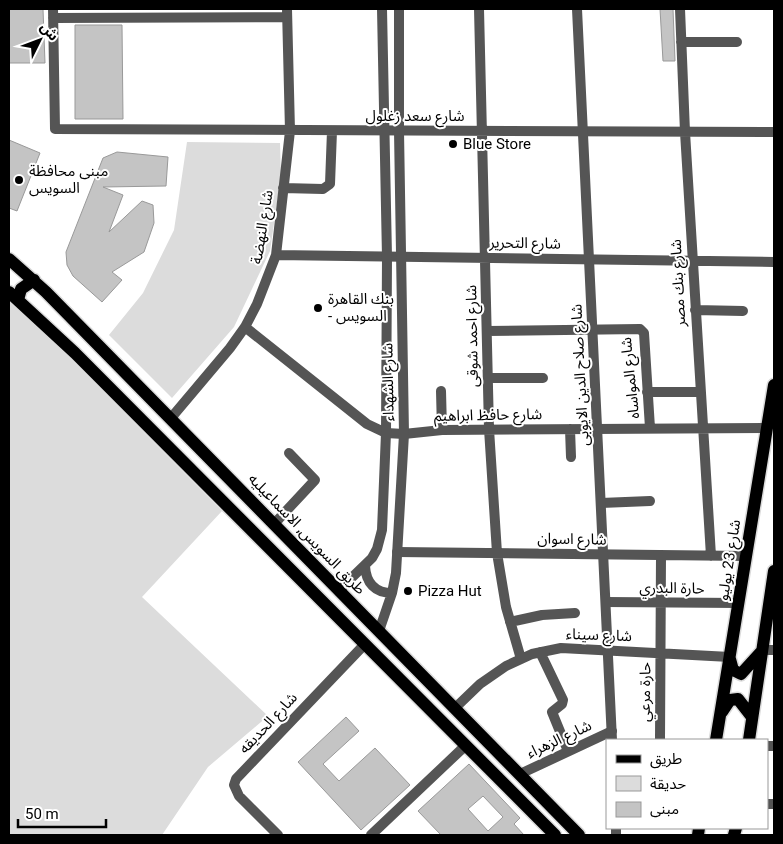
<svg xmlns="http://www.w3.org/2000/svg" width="783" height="844" viewBox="0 0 783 844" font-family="Roboto,'Noto Sans Arabic',sans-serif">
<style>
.green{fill:#dcdcdc}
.building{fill:#c4c4c4;stroke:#999;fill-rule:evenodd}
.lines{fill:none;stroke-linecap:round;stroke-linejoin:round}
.primary-casing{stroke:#dbdbdb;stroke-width:15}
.minor{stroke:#555;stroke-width:10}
.tertiary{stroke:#555;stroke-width:10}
.primary{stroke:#000;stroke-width:12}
.poi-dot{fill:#000;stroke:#fff;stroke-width:2}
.labels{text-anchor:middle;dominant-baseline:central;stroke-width:4;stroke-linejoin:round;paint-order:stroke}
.street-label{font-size:15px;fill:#000;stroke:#fff}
.poi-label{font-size:15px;fill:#000;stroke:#fff;text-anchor:start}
</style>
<rect width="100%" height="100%" fill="#fff"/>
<path class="green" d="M187 142 280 143 281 176 270 251 234 327 172 398 109 335 143 293 174 230Z
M9 300 16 304 222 511 142 597 268 716 208 767 162 835H9Z"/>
<path class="building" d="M9 9H43L45 63H9Z
M660 9H673L675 61H663Z
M75 25H122L123 119H75Z
M9 140 40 153 17 211 9 208Z
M117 152 168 157 166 186 103 187 123 195 109 232 142 201 153 205 154 223 144 252 112 272 122 280 102 302 73 276 67 265 66 252 103 158Z
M346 717 359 731 323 764 339 781 375 748 410 785 361 830 298 762Z
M469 764 520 818 514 824 524 835H441L418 811ZM483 796 503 817 488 831 468 809Z"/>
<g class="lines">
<g class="primary-casing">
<path id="primary" d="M9 259 46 292 579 835
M9 292 75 353 555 835
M18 300 21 289 34 280
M730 659 733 670 741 674 761 652
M722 712 730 700 738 699 752 717
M716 740 774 385
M749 740 774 571
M698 835 699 828
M734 835 736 828"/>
</g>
<path class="minor" d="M53 9 55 129 774 132
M479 9 489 429 497 553 506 607 521 659
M680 9 685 132 711 556
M53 18 287 17
M681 42H737
M283 188 323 189 330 184 332 131
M276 255 774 262
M695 310 743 311
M245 327 367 424 386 433 404 434 442 430 767 428
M487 331 640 329 644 333 650 428
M488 378H543
M441 391 442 430
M647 392H700
M171 418 230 348 245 327 257 304 276 255 290 131 287 9
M570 429 571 457
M601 503 650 501
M274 524 315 480 289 453
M397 552 746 556
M606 602 739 603
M510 622 542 615 575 613
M762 650H774
M540 652 563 700 562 704 552 712 568 751
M455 708 480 684 506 666 532 654 561 648 730 657
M660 740 661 555
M767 746H774
M520 774 612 731
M767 804H774
M278 835 239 796 234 785 236 779 364 645
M371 835 464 747"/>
<path class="tertiary" d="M577 9 612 740
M365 566C366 583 375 593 392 593
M339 590 372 558 377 549 382 530 386 433 387 257 382 9
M379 631 392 593 396 573 404 434 399 131V9
M616 828V835"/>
<use href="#primary" class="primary"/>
</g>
<g class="poi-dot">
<circle cx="453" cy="144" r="5"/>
<circle cx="19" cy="180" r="5"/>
<circle cx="318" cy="308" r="5"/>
<circle cx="408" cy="591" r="5"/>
</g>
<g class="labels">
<g class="street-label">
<text x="415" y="116">شارع سعد زغلول</text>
<text transform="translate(262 227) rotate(-81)">شارع النهضة</text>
<text transform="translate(525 243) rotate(1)">شارع التحرير</text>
<text transform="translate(678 283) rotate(-93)">شارع بنك مصر</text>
<text transform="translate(472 336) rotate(-91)">شارع احمد شوقى</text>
<text transform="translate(580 375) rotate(-93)">شارع صلاح الدين الايوبى</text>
<text transform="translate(630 378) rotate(-96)">شارع المواساه</text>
<text transform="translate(388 382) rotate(-91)">شارع الشهداء</text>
<text transform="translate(488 415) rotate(-1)">شارع حافظ ابراهيم</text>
<text transform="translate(307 534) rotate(46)">طريق السويس, الاسماعيليه</text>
<text transform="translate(572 539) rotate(1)">شارع اسوان</text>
<text transform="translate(729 560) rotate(-81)">شارع 23 يوليو</text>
<text transform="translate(672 588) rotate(1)">حارة البدري</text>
<text transform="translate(599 635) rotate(2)">شارع سيناء</text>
<text transform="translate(645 692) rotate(-89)">حارة مرعي</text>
<text transform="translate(268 723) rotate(-47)">شارع الحديقه</text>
<text transform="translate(559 739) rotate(-25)">شارع الزهراء</text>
</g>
<g class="poi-label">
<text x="463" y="144">Blue Store</text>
<text x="29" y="171">مبنى محافظة<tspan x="29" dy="17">السويس</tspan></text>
<text x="328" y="299">بنك القاهرة<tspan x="328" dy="17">- السويس</tspan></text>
<text x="418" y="591">Pizza Hut</text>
</g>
</g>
<rect width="783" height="844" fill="none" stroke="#000000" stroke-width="20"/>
<rect x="606" y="739" width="162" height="90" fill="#ffffff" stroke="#999999"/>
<rect x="616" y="755" width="25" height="8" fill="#000000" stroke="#999999"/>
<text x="650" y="764" font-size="15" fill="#000000">طريق</text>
<rect x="616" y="776" width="25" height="15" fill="#dcdcdc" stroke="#999999"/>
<text x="650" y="789" font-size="15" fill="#000000">حديقة</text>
<rect x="616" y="802" width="25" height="15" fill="#c4c4c4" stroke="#999999"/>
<text x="650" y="814" font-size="15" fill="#000000">مبنى</text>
<g transform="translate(40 40) rotate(48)" stroke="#ffffff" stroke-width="4" paint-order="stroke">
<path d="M0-4L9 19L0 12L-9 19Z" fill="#000000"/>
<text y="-8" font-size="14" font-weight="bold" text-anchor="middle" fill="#000000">ش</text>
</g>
<path d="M18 819v8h88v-8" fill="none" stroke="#000000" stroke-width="2.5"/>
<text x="25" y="819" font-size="15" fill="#000000" stroke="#ffffff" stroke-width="4" paint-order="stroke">50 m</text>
</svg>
